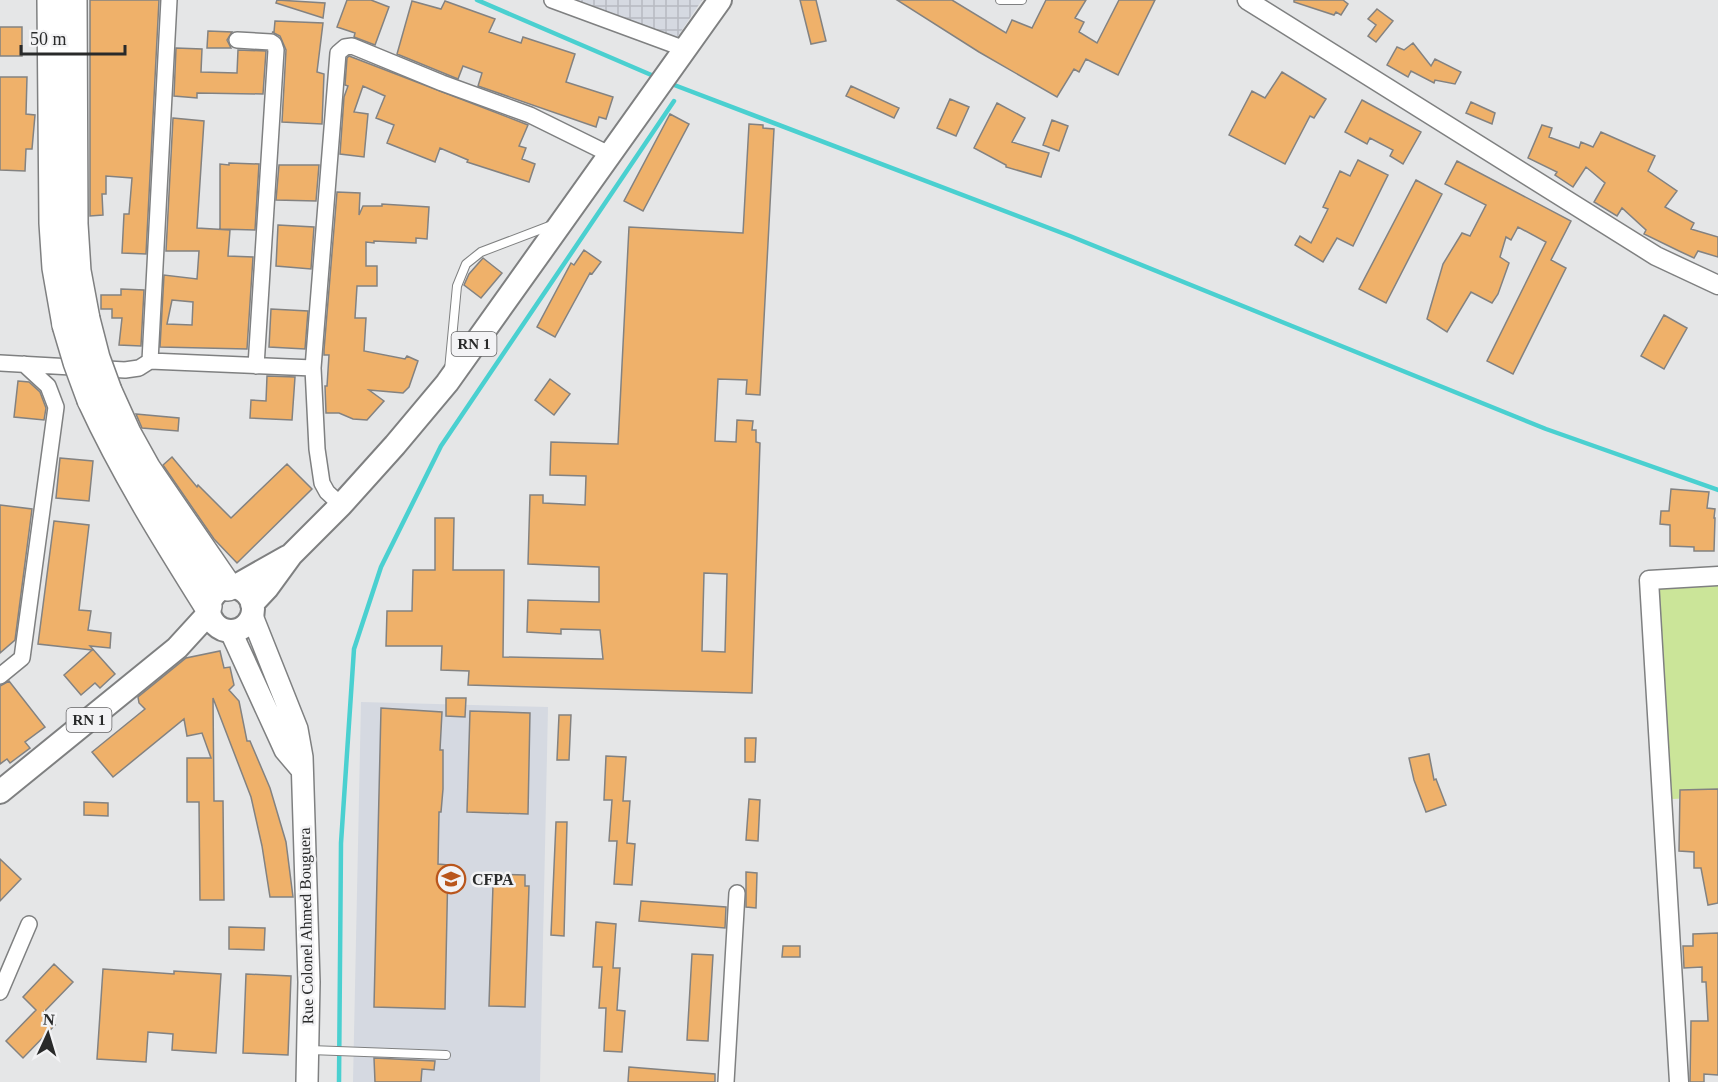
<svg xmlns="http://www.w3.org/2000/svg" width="1718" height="1082" viewBox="0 0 1718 1082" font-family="'Times New Roman',serif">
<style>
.built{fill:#d5d9e1}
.industrial{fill:url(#industrial-grid)}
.garden{fill:#cbe599}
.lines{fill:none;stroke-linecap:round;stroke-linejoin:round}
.stream{stroke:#4ad0d0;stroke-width:4.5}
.building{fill:#efb16a;stroke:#838281;stroke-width:1.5;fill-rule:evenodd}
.service-casing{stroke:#7f8081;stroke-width:10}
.minor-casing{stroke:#7f8081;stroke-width:18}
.tertiary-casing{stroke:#7f8081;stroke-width:21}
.secondary-casing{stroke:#7f8081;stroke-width:24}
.primary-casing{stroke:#7f8081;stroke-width:26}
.motorway-casing{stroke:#7f8081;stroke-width:30}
.service{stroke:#fff;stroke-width:8}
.minor{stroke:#fff;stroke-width:15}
.tertiary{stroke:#fff;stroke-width:18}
.secondary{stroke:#fff;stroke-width:21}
.primary{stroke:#fff;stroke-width:22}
.motorway{stroke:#fff;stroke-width:27}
.motorway-bridge-casing{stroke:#7f8081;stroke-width:30;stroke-linecap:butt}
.motorway-bridge{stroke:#fff;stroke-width:27}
.labels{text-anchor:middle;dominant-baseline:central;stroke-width:5;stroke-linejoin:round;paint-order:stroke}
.shield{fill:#f3f3f5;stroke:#666667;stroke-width:1.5}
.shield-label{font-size:15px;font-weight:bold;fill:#292a2a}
.poi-label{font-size:16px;font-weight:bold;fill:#292a2a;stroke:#f3f3f5;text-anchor:start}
.street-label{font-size:16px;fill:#292a2a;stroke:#f3f3f5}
</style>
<defs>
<pattern id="industrial-grid" width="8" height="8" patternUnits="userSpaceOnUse" patternTransform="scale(1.5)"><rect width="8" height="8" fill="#d5d9e1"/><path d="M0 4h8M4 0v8" fill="none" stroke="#b7bac1"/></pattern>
</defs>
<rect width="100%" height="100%" fill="#e5e6e7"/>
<path class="built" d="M361 702 548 707 540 1082H353Z"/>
<path class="industrial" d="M548 0H702L670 48Z"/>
<path class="garden" d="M1718 582V797L1672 799 1657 585Z"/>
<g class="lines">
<path class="stream" d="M477 0 656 77
M669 83 1070 236 1546 429 1718 490
M339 1082 341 843 354 649 381 567 441 446 674 101"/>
</g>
<path class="building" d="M90 0H159L146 254 122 253 124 214H129L132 178 106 176V194H102L103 215 90 216Z
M277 0 325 3 323 18 276 3Z
M347 0H371L389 7 375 45 354 37 355 33 337 27Z
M800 0H816L826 41 811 44Z
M897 0H952L1006 33 1012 20 1032 28 1046 0H1086L1075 18 1084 22 1079 32 1097 43 1119 0H1155L1118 75 1086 59 1079 72 1074 69 1057 97 979 52Z
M1294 0H1343L1348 4 1341 15 1336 12 1334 15 1294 2Z
M412 1 441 9 445 1 495 19 489 32 521 43 523 37 575 54 566 82 613 97 606 119 599 117 596 127 478 86 482 73 463 66 458 79 397 54Z
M1377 9 1393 21 1376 42 1368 36 1376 25 1368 19Z
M275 21 323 23 317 72 324 74 322 124 282 122 286 50 280 36 272 32H274Z
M0 27H22V56H0Z
M208 31 232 32 227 40 231 48H207Z
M1413 43 1431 66 1435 59 1461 72 1455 84 1435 80 1434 83 1411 71 1408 77 1387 65 1397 47 1404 50Z
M176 48 202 49 201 72 237 73 238 50 266 51 263 94 197 93V98L174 96Z
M349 56 528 125 519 146 526 148 522 159 535 164 529 182 467 162 468 160 440 148 435 162 387 143 394 125 376 118 385 96 363 86 354 112 368 114 364 157 340 154 344 97 348 86 345 85 347 58Z
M1282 72 1326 99 1314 118 1310 116 1285 164 1229 135 1252 91 1265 98Z
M0 77H27L26 114 35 115 32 149H26L25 171 0 170Z
M851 86 899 108 894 118 846 96Z
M950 99 969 107 956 136 937 128Z
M1362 100 1421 132 1403 164 1390 156 1393 150 1370 138 1367 144 1345 132Z
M1471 102 1495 113 1492 124 1466 113Z
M997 103 1025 118 1012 142 1049 153 1041 177 1006 167V165L974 148Z
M670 114 689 124 643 211 624 201Z
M173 118 204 121 197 228 230 230 228 256 253 257 247 349 160 347 164 275 197 279 199 251H166ZM172 300 193 302 192 325 167 324Z
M1052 120 1068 126 1059 151 1043 145Z
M749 124 763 125V128L774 129 760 395 746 394 747 380 718 379 715 441 736 442 737 420 753 421 752 430H756V442L760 443 752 693 468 685 469 671 441 670 442 646H386L387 611H412L413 570H435V518H454L453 570H504L503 657 603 659 600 630 561 629V634L527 632 528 600 599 602V567L528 564 530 495H543V503L585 505 586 476 550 475 551 442 618 444 629 227 743 233ZM704 573 727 574 725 652 702 651Z
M1542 125 1552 128 1549 137 1579 148 1581 142 1593 147 1601 132 1655 156 1648 171 1677 191 1665 207 1694 223 1691 229 1718 237V257L1698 251 1694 258 1679 251 1644 234 1646 230 1622 208 1617 216 1594 202 1605 183 1586 167 1573 187 1555 175 1557 172 1528 158Z
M1358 160 1388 175 1353 246 1337 238 1323 262 1295 245 1300 236 1311 243 1328 209 1323 207 1340 171 1350 176Z
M1457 161 1571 221 1551 260 1566 268 1513 374 1487 361 1546 242 1518 227 1511 240 1506 237 1500 257 1509 263 1498 294 1492 303 1471 292 1447 332 1427 319 1443 264 1462 233 1470 236 1486 205 1445 184Z
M229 163 259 164 255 230 220 229V164L229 165Z
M279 165H319L316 201 276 200Z
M1416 180 1442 194 1386 303 1359 289Z
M337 192 360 193 359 215 363 206H382V204L429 207 427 239 416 238V243L374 241V243L366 242V266H377V286H357L355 318H366L364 351 405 359 407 356 418 361 409 387 403 393 369 390 384 401 367 420 353 419 339 413H326L325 386H327L329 355H324V350Z
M278 225 314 227 311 269 276 266Z
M584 250 601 262 592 274 590 273 555 337 537 327 571 263 574 265Z
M483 258 502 273 481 298 464 285 469 274Z
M121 289 144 290 141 346 119 345 122 318H112V309H101V295H121Z
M271 309 308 311 305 349 269 347Z
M1664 315 1687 328 1664 369 1641 356Z
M267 376 295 377 292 420 250 418 251 400 266 401Z
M550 379 570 394 554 415 535 400Z
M18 381 29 382 40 392 46 408 44 420 14 417Z
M136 414 179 418 178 431 142 428Z
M172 457 197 487 198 485 231 518 287 464 312 489 237 563 214 539 163 465Z
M60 458 93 461 89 501 56 498Z
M1671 489 1709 492 1707 508 1715 509 1714 518H1715L1714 551H1694V547L1670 546V525L1660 524 1661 511H1669Z
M0 505 32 509 15 640 0 653Z
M54 521 89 525 79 610 91 611 88 630 111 633 110 648 90 646 115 674 100 688 95 683 81 695 64 675 92 650 38 644Z
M220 651 224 668 230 667 234 685 229 690 239 701 247 741H250L270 788 286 842 293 897H270L262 846 251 797 213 698 214 801H223L224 900H200L199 802H187V758H211L202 733 187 736 184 719 113 777 92 752 145 709 139 703 138 697 186 658Z
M9 681 45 727 25 742 30 748 10 763 7 759 0 764V686Z
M446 698H466L465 717 446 716Z
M381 708 442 712 440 750H443V789L441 812H439L438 864 448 865 445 1009 374 1007Z
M470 711 530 713 528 814 467 812Z
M559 715H571L569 760H557Z
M745 738H756L755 762H745Z
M1429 754 1434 780 1436 779 1446 805 1426 812 1414 780 1409 758Z
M606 756 626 757 623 801H630L627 843 635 844 632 885 614 884 617 841H609L612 800H604Z
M1718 789V903L1708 905 1701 868H1694V852L1679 851 1680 790Z
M749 799 760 800 758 841 746 840Z
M84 802 108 803V816L84 815Z
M556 822H567L564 936 551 935Z
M0 859 21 879 0 901Z
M746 872 757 873 756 908 746 907Z
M496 874 525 875V886H529L525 1007 489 1006 493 885H495Z
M641 901 726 907 725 928 639 921Z
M596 922 616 924 613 968H620L617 1010 625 1011 622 1052 604 1051 606 1008H599L602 967H593Z
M229 927 265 928 264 950 229 949Z
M1718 933V1075L1704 1074V1082H1690L1691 1021H1708L1706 982H1702V967L1684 968 1683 946H1693V934Z
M783 946H800V957H782Z
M692 954 713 955 708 1041 687 1040Z
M54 964 73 982 43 1013 55 1025 23 1058 6 1041 36 1010 23 997Z
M103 969 174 974V971L221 974 216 1053 172 1050 173 1034 148 1032 146 1062 97 1059Z
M246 974 291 976 288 1055 243 1053Z
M374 1058 435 1061 434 1070 422 1069 421 1082H375Z
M629 1067 715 1074V1082H628Z"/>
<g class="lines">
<g class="service-casing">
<path id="service" d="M1000 0H1022
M449 370 457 286 466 264 481 252 552 225
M310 1050 446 1055"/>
</g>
<g class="minor-casing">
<path id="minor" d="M552 0 685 49
M237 40 271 42 274 44 276 50 256 366
M150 361 169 0
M0 363 125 370 139 368 150 361 313 368
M341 505 327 492 322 483 317 449 313 368 338 53 345 47 352 46 442 83 530 115 609 154
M0 676 22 658 56 407 48 386 24 364
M0 992 29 924
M726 1082 737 893"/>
</g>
<g class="tertiary-casing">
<path id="tertiary" d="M1247 0 1656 256 1718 285
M1679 1082 1649 580 1718 576"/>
</g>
<g class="secondary-casing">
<path id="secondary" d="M252 616 297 729 302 757 309 982 307 1082
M231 632 280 739 285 750 302 770"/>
</g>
<g class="primary-casing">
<path id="primary" d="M209 609a22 22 0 1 1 44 0a22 22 0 1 1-44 0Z
M234 587 287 557
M252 604 267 588 291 555 341 505 395 445 447 383 720 0
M0 792 177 648 209 613"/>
</g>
<g class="motorway-casing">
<path id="motorway" d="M51 0 53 223 56 268 66 325
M73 0 74 224 77 271 86 319
M108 391 127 433 147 469 228 587
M91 400C124 472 166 539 208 606"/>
</g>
<use href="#service" class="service"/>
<use href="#minor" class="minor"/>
<use href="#tertiary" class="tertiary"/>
<use href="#secondary" class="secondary"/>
<use href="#primary" class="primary"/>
<use href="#motorway" class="motorway"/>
<g class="motorway-bridge-casing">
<path id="motorway-bridge" d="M86 319 96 358 108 391
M66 325 77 362 91 400"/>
</g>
<use href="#motorway-bridge" class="motorway-bridge"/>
</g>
<defs>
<g id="university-ring" transform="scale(1.5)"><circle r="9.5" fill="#f3f3f5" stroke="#b9561c" stroke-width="1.5"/><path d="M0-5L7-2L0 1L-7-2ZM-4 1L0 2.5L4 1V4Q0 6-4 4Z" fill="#b9561c"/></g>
</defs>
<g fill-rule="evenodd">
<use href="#university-ring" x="451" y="879"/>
</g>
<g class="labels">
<g class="shield">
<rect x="451.5" y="332" width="45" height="24" rx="4.5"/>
<rect x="66.5" y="708" width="45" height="24" rx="4.5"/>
</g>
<g class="shield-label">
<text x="474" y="344">RN 1</text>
<text x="89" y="720">RN 1</text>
</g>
<g class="poi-label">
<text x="472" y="879">CFPA</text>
</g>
<g class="street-label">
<text transform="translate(306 926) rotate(-91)">Rue Colonel Ahmed Bouguera</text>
</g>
</g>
<g transform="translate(48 1034) rotate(4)" stroke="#f3f3f5" stroke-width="4.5" paint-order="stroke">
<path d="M0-4.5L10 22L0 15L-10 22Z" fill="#292a2a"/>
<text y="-9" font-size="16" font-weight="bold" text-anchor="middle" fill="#292a2a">N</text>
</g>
<path d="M21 45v9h104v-9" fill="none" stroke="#292a2a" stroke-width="3"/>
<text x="30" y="45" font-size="18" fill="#292a2a" stroke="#f3f3f5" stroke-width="4.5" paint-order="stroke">50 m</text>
</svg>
